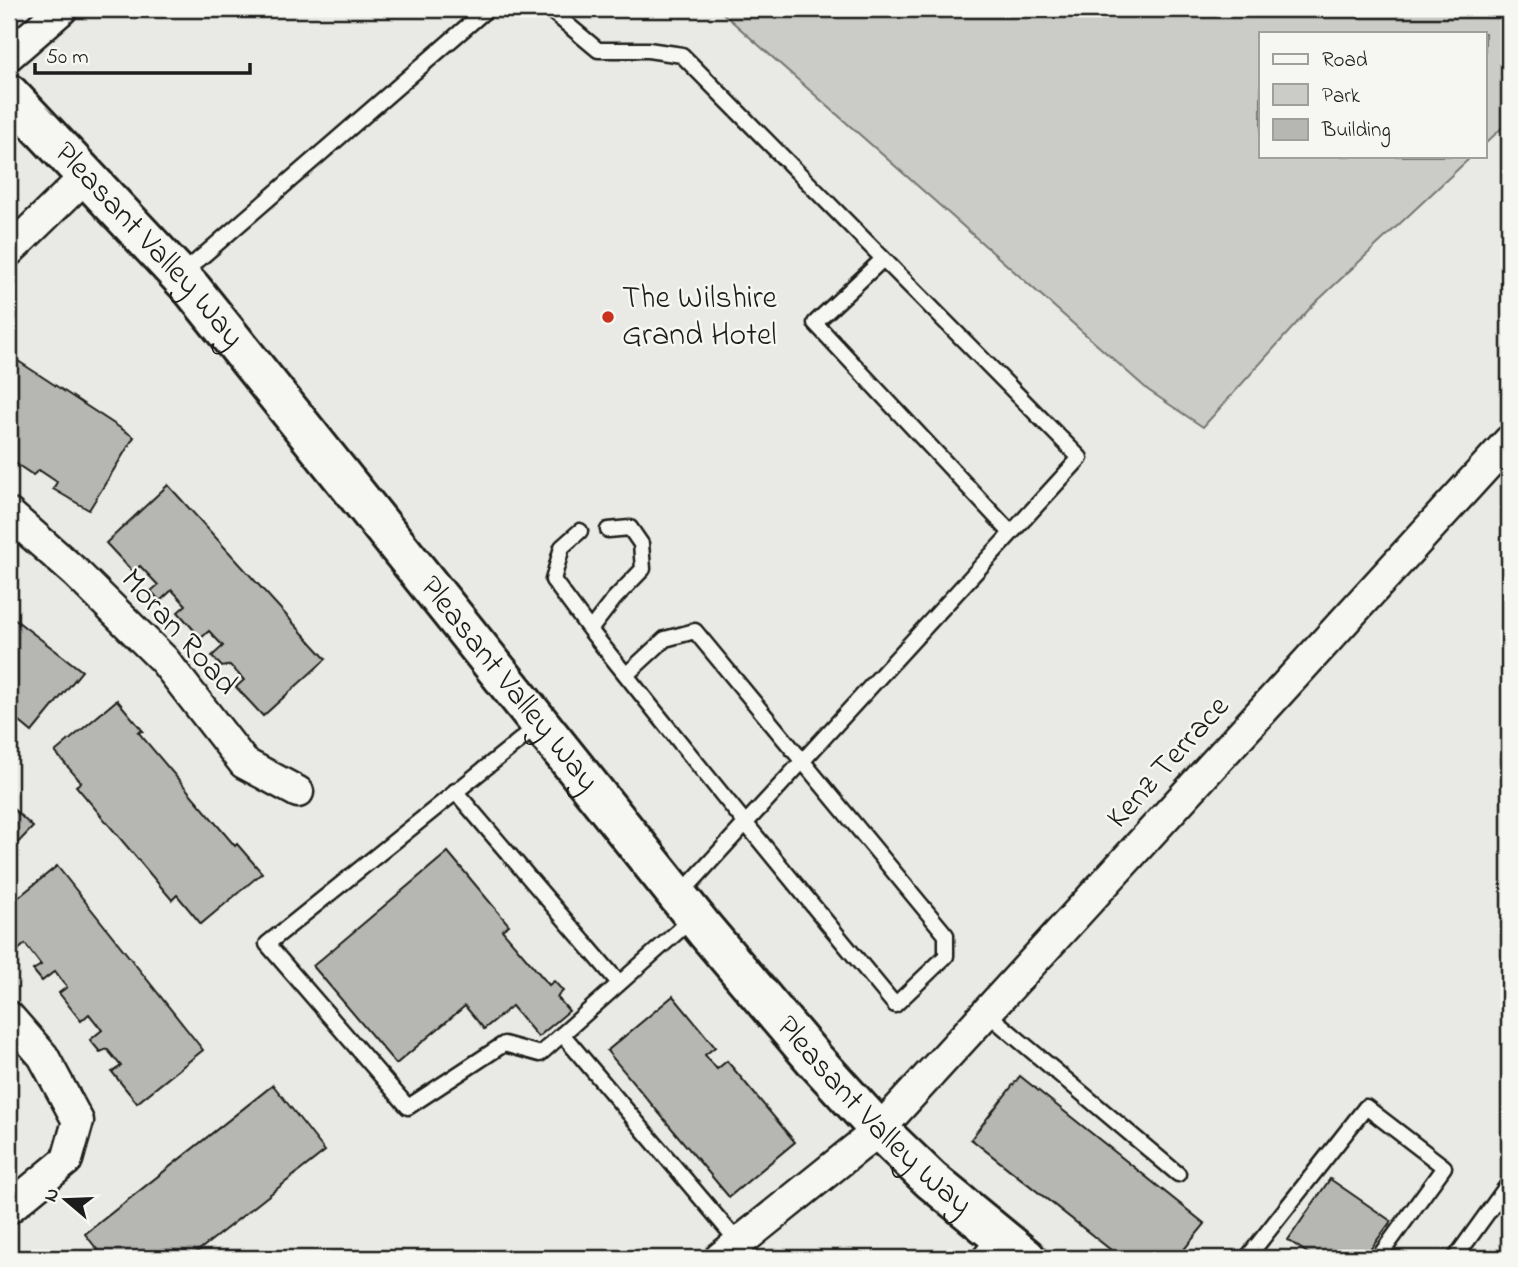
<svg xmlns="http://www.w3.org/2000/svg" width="1518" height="1267" viewBox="0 0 1518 1267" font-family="'Indie Flower',sans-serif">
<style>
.green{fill:#cbcbc7;stroke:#747472;stroke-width:2}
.building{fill:#b6b6b3;stroke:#1c1c1c;stroke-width:2}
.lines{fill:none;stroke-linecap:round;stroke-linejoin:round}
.service-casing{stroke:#1c1c1c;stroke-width:19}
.minor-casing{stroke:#1c1c1c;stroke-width:35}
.secondary-casing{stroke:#1c1c1c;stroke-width:44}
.service{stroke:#f6f6f2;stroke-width:14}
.minor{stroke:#f6f6f2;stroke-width:30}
.secondary{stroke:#f6f6f2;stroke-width:38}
.poi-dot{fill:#c8321e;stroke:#f6f6f2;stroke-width:2.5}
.labels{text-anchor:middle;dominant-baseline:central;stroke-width:5;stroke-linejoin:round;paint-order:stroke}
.street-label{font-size:32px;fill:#1c1c1c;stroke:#f6f6f2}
.poi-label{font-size:32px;fill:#1c1c1c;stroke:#f6f6f2;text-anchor:start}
</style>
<rect width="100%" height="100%" fill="#e9e9e5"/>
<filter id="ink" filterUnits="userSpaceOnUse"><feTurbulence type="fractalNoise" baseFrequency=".0143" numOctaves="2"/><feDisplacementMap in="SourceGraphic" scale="14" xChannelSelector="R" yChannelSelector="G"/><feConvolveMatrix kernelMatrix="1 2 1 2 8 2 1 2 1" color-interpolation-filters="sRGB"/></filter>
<g filter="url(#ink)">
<path class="green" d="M718 9H1509V121L1485 144V33H1261V156H1472L1313 305 1203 427 1148 390Z"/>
<path class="building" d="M9 355 134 437 89 510 53 489 57 482 39 470 33 475 9 459Z
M168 485 326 659 263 716 236 687 244 680 230 665 222 667 212 656 223 646 209 631 201 638 178 612 186 605 172 590 160 601 151 591 158 585 140 566 133 572 106 543Z
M9 615 82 671 32 732 9 713Z
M117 700 143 731 138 732 235 846 237 844 262 873 201 924 177 895 172 900 76 786 81 782 55 752Z
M9 805 33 827 9 852Z
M448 852 509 925 502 930 549 985 554 981 563 991 557 997 569 1011 538 1037 512 1006 484 1029 465 1006 396 1064 313 966Z
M57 866 203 1050 137 1103 112 1072 121 1066 107 1049 100 1052 90 1040 102 1030 89 1014 81 1021 59 993 67 987 55 971 42 981 33 970 41 965 25 944 17 951 9 941V905Z
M673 996 715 1047 705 1055 717 1069 727 1061 795 1142 729 1197 607 1051Z
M1020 1076 1205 1224 1177 1258H1121L971 1139Z
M273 1085 325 1151 189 1258H104L85 1234Z
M1330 1179 1391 1221 1364 1258H1315L1288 1240Z"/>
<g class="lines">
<g class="service-casing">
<path id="service" d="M549 9 598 50H648L682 55 1080 458 679 896
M883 259 815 323 1011 533
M182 274 487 9
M580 531 562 547 553 580 590 630 614 599 643 569 641 544 630 528 608 530
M590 630C691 757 792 881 895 1005L946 956V935L695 631 665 639 626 675
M540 724 267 944 408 1107 504 1044 540 1054 693 918
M455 791 619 983
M988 1014 1178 1174
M562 1034 739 1243
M978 1258 996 1235
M1247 1258 1366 1107 1444 1167 1378 1258
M1455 1258 1509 1183"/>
</g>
<g class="minor-casing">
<path id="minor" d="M9 55 62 9
M9 251 87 175
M9 514 76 573 164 660 244 763 298 792
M9 1017 43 1056 78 1121 67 1160 9 1208
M720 1258 879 1130 1509 441"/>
</g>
<g class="secondary-casing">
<g id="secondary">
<path id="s1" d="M9 94 192 289 705 930 814 1059 879 1130 931 1180 1026 1258"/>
</g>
</g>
<use href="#service" class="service"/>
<use href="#minor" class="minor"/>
<use href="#secondary" class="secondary"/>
</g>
</g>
<circle class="poi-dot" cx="608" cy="317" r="7"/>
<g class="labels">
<g class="street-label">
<text stroke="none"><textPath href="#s1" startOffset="206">Pleasant Valley Way</textPath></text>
<text transform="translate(178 633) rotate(48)">Moran Road</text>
<text stroke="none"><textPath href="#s1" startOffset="774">Pleasant Valley Way</textPath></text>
<text transform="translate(1169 763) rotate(-48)">Kenz Terrace</text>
<text stroke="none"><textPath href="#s1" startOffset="1340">Pleasant Valley Way</textPath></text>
</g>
<g class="poi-label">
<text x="622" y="299">The Wilshire<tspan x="622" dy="37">Grand Hotel</tspan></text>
</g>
</g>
<rect width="1518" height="1267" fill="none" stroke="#f6f6f2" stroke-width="35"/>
<rect x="18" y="18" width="1483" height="1232" fill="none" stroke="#1c1c1c" stroke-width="2.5" filter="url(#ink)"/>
<rect x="1259" y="32" width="228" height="126" fill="#f6f6f2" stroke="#9f9f9c" stroke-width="2"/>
<rect x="1273" y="54" width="35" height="10" fill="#f6f6f2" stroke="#9f9f9c" stroke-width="2"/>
<text x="1322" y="66" font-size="21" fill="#1c1c1c">Road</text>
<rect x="1273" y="84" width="35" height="21" fill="#cbcbc7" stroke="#9f9f9c" stroke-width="2"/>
<text x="1322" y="102" font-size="21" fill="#1c1c1c">Park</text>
<rect x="1273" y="119" width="35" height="21" fill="#b6b6b3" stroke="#9f9f9c" stroke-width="2"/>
<text x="1322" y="136" font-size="21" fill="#1c1c1c">Building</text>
<g transform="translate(66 1200) rotate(289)" stroke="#f6f6f2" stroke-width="5" paint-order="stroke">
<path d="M0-5L12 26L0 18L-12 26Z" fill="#1c1c1c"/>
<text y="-10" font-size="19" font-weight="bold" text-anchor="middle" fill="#1c1c1c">N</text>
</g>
<path d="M35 63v10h215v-10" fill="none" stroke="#1c1c1c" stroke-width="3.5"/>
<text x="46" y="63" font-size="21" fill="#1c1c1c" stroke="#f6f6f2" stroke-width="5" paint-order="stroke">50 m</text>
</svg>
